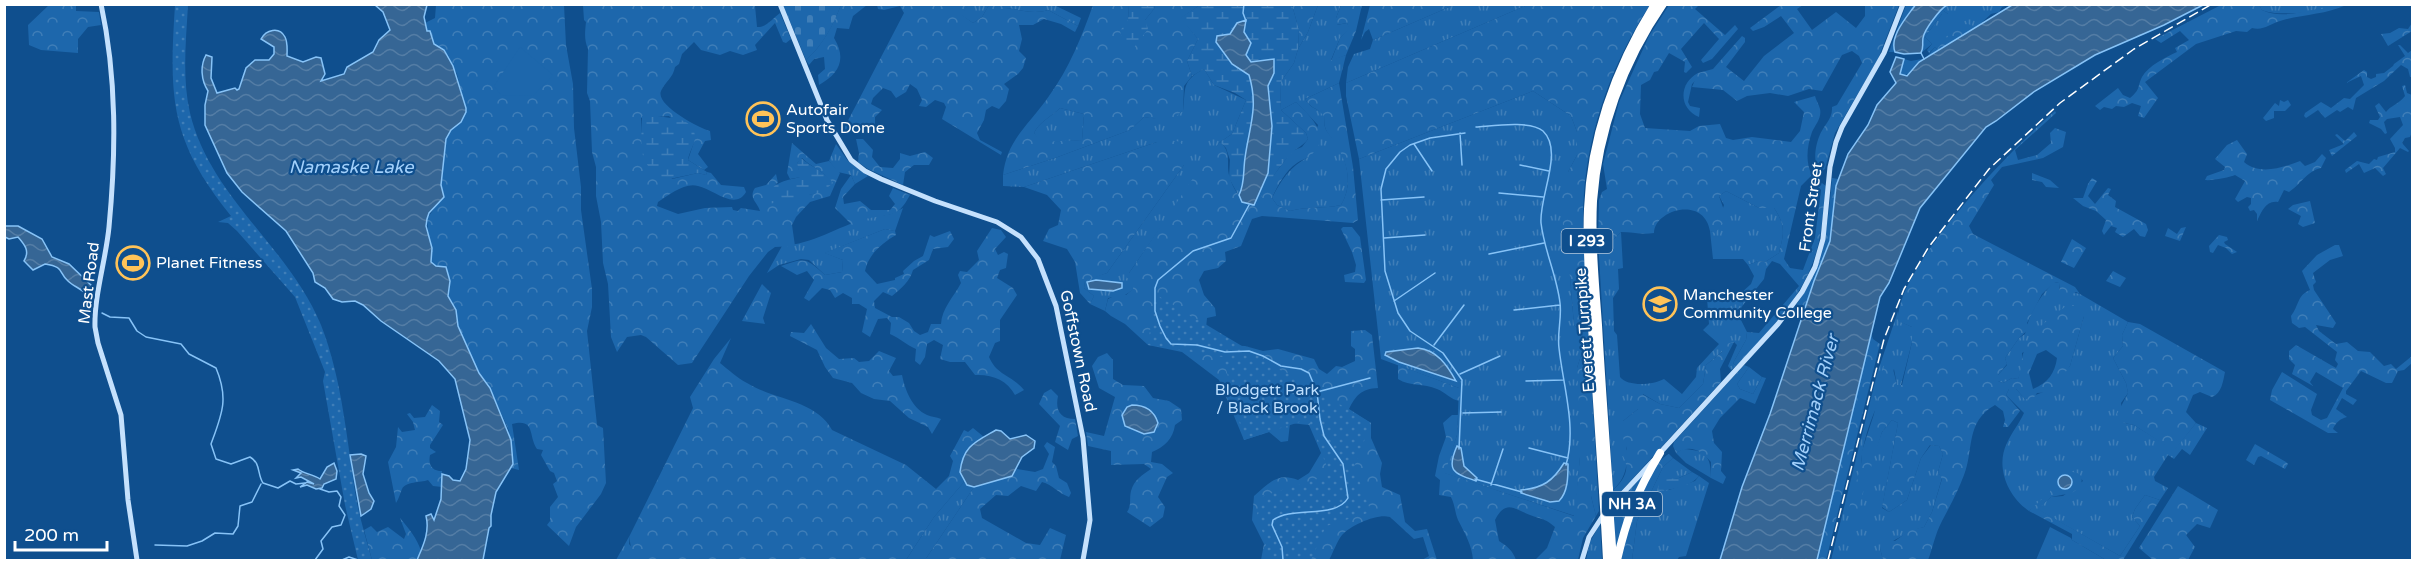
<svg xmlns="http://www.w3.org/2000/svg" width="2417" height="565" viewBox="0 0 2417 565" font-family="'Varela Round',sans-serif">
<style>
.grass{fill:url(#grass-tufts)}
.forest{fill:url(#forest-crowns);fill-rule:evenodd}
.wetland{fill:url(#wetland-marsh)}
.cemetery{fill:url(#cemetery-stones)}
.park{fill:url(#park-dots)}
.pitch{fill:#1d67ac}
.water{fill:url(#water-waves);stroke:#87c3f7;stroke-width:1.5}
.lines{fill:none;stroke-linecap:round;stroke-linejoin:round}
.stream{stroke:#87c3f7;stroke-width:1.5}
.secondary{stroke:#c5e1fd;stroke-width:5}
.motorway{stroke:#fff;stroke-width:8}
.rail{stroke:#fff;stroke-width:1.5;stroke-dasharray:10 4.5;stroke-linecap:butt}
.motorway-bridge{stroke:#fff;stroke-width:8}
.labels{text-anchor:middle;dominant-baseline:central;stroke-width:4.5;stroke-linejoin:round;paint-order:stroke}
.shield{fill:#0f4f8e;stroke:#b7cadd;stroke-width:1.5}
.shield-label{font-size:15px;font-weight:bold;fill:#fff}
.poi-label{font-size:16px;fill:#fff;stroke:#0f4f8e;text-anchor:start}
.street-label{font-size:16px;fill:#fff;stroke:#0f4f8e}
.park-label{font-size:16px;fill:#bddffe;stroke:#0f4f8e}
.water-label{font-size:18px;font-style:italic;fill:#a2d0fb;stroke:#0f4f8e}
</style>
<defs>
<pattern id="grass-tufts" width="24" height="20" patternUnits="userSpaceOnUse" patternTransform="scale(1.5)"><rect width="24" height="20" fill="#1d67ac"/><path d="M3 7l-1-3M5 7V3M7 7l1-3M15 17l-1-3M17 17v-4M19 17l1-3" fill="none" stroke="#3f7eb8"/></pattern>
<pattern id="forest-crowns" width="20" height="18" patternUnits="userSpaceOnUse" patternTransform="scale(1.5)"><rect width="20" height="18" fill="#1d67ac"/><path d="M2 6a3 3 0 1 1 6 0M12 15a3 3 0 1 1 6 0" fill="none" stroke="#3f7eb8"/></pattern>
<pattern id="wetland-marsh" width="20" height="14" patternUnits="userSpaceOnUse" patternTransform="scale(1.5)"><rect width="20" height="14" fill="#1d67ac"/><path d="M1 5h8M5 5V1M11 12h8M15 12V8" fill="none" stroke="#3f7eb8"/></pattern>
<pattern id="cemetery-stones" width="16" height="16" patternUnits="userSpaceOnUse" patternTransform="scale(1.5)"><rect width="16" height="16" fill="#1d67ac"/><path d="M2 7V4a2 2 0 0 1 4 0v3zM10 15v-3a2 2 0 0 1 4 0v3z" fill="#3f7eb8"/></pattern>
<pattern id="park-dots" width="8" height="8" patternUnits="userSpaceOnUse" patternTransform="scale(1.5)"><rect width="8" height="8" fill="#1d67ac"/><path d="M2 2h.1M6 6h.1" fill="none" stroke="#3f7eb8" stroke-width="1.8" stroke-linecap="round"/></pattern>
<pattern id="water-waves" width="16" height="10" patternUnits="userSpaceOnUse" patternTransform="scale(1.5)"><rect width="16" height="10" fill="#366695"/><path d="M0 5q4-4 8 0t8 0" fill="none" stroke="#547da5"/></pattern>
</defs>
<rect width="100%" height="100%" fill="#0f4f8e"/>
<path class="grass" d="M968 5H992H989L982 17 973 23 961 15Z
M1002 5H1054L1081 18 1078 26 1048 10C1032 15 1021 9 1004 8Z
M1318 5H1341L1336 18 1337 25 1347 23 1350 29 1340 38 1331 60 1346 55 1339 83 1305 99C1312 110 1316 107 1323 114 1327 118 1323 122 1325 127 1326 132 1333 138 1336 143 1348 162 1353 185 1341 205 1324 209 1307 206 1290 211L1277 205 1272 198C1281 180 1290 167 1308 157L1318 125 1296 102 1281 110 1280 83 1294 63 1298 49 1308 32Z
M1454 5H1527L1346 83 1348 67 1354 54 1370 49 1373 40Z
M1947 5H2008L2002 7 1999 12 1991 14 1978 26 1937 49 1935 47 1929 53 1927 50 1932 44 1925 37 1942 14H1948L1941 9Z
M2259 5H2339C2325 12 2275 17 2262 10Z
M1204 69 1214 85 1246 100 1232 134 1220 142 1129 273 1134 281V289L1125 295 1108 298 1105 311 1090 304 1094 296 1084 288 1085 280 1107 273 1184 165 1157 142 1024 187 1003 186V175L1055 158 1130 130 1144 117 1168 120 1183 111C1186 88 1181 81 1204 69Z
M1698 73V78L1692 84 1688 102 1690 106 1700 108 1699 117C1678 108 1679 83 1698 73Z
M1533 91 1571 116 1577 132V155L1568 172 1570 277 1574 325 1582 333 1584 346 1577 368 1593 443 1595 441 1599 511 1596 516 1591 496V474L1580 457 1575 516 1444 473 1457 435 1459 388 1381 359 1359 159Z
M1060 108 1084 114 1082 140 1041 143 1034 133C1038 123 1052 116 1060 108Z
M836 144 848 161 868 176 855 184 851 175 838 172 829 161Z
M1726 191 1759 208H1774C1786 226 1784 233 1779 253L1765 262 1758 261 1748 265 1743 259H1713L1710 231 1715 232 1724 205 1719 196Z
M903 208 895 231 885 229 825 253 843 260 842 272 825 275 809 260 801 259 779 265 767 273 782 246C813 244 837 227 867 218 883 213 885 219 903 208Z
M1621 232 1623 268 1618 269 1619 289 1613 298 1614 331 1617 335 1620 377C1628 387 1653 385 1664 379L1682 394 1696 377 1697 368 1719 344 1703 330 1709 324 1707 298 1739 295 1742 298 1743 305 1740 310 1741 320 1747 332 1746 340 1733 363 1736 366 1731 370 1728 366 1737 345 1734 342 1706 365 1703 384 1679 408 1660 404 1643 394 1638 409 1623 421C1626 447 1634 471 1613 490L1598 240 1601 245 1607 246Z
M2054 282 2059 283V289L2080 294 2128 322 2122 335 2123 346 2113 358 2126 383 2128 393 2121 403 2124 423 2134 425 2174 450 2196 423 2207 428 2190 455 2182 449 2174 459 2168 455 2154 477 2155 481 2168 488 2160 500 2145 495 2135 509 2132 517 2140 526 2120 556 2037 509 2051 497 2063 496 2083 481 2077 473 2029 511C2008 497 1995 467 2007 443 2012 432 2019 424 2024 413L2006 395 2009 389H2016L2025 399 2046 391 2070 366 2084 316 2022 353 2023 367 2018 379 2012 378 2003 383 1998 381V375L2007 365 2005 358 2019 338 2025 334C2029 313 2040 296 2054 282Z
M1898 311 1899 321 1912 327V342L1901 385H1897L1894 369C1880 399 1863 431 1861 465L1869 468 1882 432 1892 420 1898 423 1882 508 1889 512 1907 500 1921 458 1931 445 1939 446 1943 454 1938 472 1942 478 1932 512 1924 527C1907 531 1895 541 1880 548L1883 560H1831L1877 374Z
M1749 367 1762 377 1753 394 1740 389 1737 384Z
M1683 449C1706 450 1711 456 1711 478L1686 463 1676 453Z
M1673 458 1692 472 1679 478 1665 481 1669 490 1695 481 1699 476 1709 483 1686 556 1679 557 1677 560H1632L1637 521 1663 467Z
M1649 468 1615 552 1613 509Z
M964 482 967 485 974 487 925 560H906L934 517Z
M1600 524 1602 560H1586L1590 542Z
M2050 527 2071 538 2072 540 2106 560H2036Z
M630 535 629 544 643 560H616Z"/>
<path class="forest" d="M49 5H76V11L99 12 101 25 88 27 78 39V53L41 50 29 45 28 25Z
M436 5H564L566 45 573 84 574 128 581 187V210L592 289V307L587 331 597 425 603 428 606 483 601 494 576 527 569 546 547 525 550 521V507L558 497 553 484 557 481 554 473 550 471 541 455 543 450 537 449C528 436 536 418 512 424L519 470 511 468 513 460 509 431 490 388 476 367 458 326 456 310 448 296 450 281 446 267 436 266 431 262 427 219 444 194 441 185 446 138 451 130 461 122 466 112 457 74 444 50 434 44 430 31 427 32 425 23 435 18Z
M583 5H757L755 6 757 27C766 28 773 18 780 13L791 39 786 43 783 42 775 23 755 45 757 50 743 55 730 51 720 55 701 50 694 42 682 54 679 64 675 67C673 78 665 82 661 91 655 105 699 128 710 131L711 140 705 141 698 154 708 167 704 170 688 160 694 142 669 116 641 118 642 136 672 179 698 173 706 175 707 172 711 173 721 185 744 187 746 192C735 211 713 189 698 186 685 182 669 195 658 202L657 206 678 214 705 208 732 207 733 210 738 211 741 208 760 211C758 203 748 198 755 188L766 185 776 174 778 183 775 184C798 194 810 202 832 183 826 172 811 167 802 158L797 163 801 177 790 179 787 173 792 143 816 164 829 161 840 173 830 196 810 202 796 217 792 225 795 246 775 247 768 252 749 276 692 363 678 365 646 337 641 335 627 337 617 352 611 337 608 284 603 263 601 222 596 196V167L592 152 590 101 587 93 588 49C584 40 585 32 586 22L584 20Z
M841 5H867L853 16 849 29 837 28 834 38C847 59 839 74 819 85L818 75 825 69 824 57 814 59 809 65 806 60C823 45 833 25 841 5Z
M877 5H968L962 15 973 23 982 17 989 5H1002L1005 8C1021 9 1032 15 1048 10L1078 26 1075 32 1061 24 1044 19 1033 25H1019L1022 39 1019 51 1026 58 1023 68 1018 74 1004 84 1009 89 1006 101 999 109 992 106 986 110 984 120 977 133 980 140 1002 152 1001 155 942 119 946 107 944 103 935 100 926 107 919 106 922 100 917 89 910 84 906 92 896 98 891 91 883 88 873 98 871 104 882 110 875 117V128L860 132 851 128 841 134 904 13 900 6 884 10 878 9Z
M1093 5H1129L1128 20H1145L1154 9 1155 5H1200L1181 18 1198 39 1187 61 1192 76 1184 86 1183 111 1168 121 1144 117 1130 130 1055 158 1003 175C1007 139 1030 124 1049 96 1069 69 1082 36 1093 5ZM1060 108 1084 114 1082 140 1042 142 1034 133C1038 123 1052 116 1060 108Z
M1292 5H1318L1308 32 1298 49 1299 30Z
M1341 5H1362L1356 31 1346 55 1331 61 1340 38 1349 29 1347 23 1336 25V18Z
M1370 5V4L1454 5 1373 40 1369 29 1365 32 1361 40Z
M1527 5H1650C1614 59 1589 127 1584 193 1581 228 1585 263 1587 298 1589 346 1592 393 1595 441L1592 448 1589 449 1585 443 1581 442 1577 368 1584 346 1582 333 1574 325 1570 277 1560 203 1568 172 1577 155V132L1571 116 1533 91 1359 159 1346 96V83Z
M1669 5H1699L1695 9 1725 35 1735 25 1738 29 1712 59 1703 63 1701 60 1719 39 1704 23 1681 49 1692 67 1686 73 1684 72 1685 62 1669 53 1658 71 1654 72 1650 80 1641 85 1640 114 1645 128 1690 131 1699 126 1720 124 1726 138 1733 140 1752 137 1791 142 1800 131 1804 112 1794 102 1815 96C1816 100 1819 105 1820 109 1822 118 1815 125 1812 132 1807 146 1805 162 1812 175L1801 186 1784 259 1790 268 1803 270 1815 238 1821 190 1818 187 1810 185 1815 178 1826 186C1824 204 1823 223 1819 241 1809 292 1770 330 1736 366L1733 363 1746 340 1747 332 1759 333 1799 286 1780 264 1772 261 1766 269 1764 279 1743 305 1742 298 1739 295 1751 284 1754 276 1748 265 1758 261 1765 262 1779 253C1784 233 1786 226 1774 208H1759L1726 191 1719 196 1727 219 1715 233 1710 231C1704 195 1654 210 1654 233 1641 235 1633 232 1621 232L1607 246 1601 245 1598 240 1599 200 1602 192 1607 189 1603 164 1619 102 1649 36Z
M1781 5H1803L1797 9 1812 30 1836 12 1856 28 1865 16V5H1899L1878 59 1835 133 1825 169 1822 171C1812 167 1815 147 1819 137 1823 125 1833 120 1832 107L1837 105 1862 63 1859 56 1852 51 1842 55 1822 91 1809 89 1788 96 1770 93 1747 96 1737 101 1723 90 1692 87 1698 73 1713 69 1742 36 1745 38V42L1726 67 1744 81 1764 56 1794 33 1781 16 1764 27 1753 31 1750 28Z
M1906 5H1916L1906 17 1893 46 1895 52H1889Z
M2221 5H2259L2262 10C2287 22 2321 4 2346 5 2325 15 2302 14 2280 21 2270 24 2263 31 2252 28L2247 32 2236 31 2196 44 2145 82 2158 98 2144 118 2138 116 2141 106 2132 103 2124 107 2116 106 2112 109 2104 107 2100 110 2095 106 2118 88 2123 95 2130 98C2141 89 2137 87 2142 77 2148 66 2166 57 2177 52L2175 48 2189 40 2180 31 2161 43 2155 39Z
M1941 9 1948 14H1942L1925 37 1932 44 1921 53 1924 34Z
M2412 23V31L2388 46 2381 34 2390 33 2399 28 2408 29Z
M1968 24 1971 25 1972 29 1926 58 1935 47 1937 49 1958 25Z
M2398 45H2400L2408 53 2412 50V77H2410L2408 69 2401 65 2384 81 2356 98 2353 110 2348 107 2340 112 2337 110 2325 118 2318 110 2306 118 2304 116 2305 113 2321 102 2331 108 2344 98 2350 99 2364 85 2361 76 2346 83 2364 70 2367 72V77L2371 79 2376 77V74L2384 73 2393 66 2394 64 2405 56Z
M1904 59 1911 61 1922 59 1923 60C1915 65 1910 79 1900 74Z
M1339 83 1353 167 1358 220 1353 223 1262 216 1252 219 1241 246 1225 252 1226 261 1218 268 1204 271 1199 280 1204 295 1215 308 1216 316 1207 318 1206 328 1221 345 1245 346 1263 351 1278 349 1314 359 1319 369 1327 374 1336 366 1342 367 1355 361V349L1351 346V331L1365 330 1372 335 1378 388C1361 389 1356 395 1349 409L1371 423V438L1382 463 1380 474 1382 487 1400 495 1405 522 1415 531 1427 529 1437 560H1422L1429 556 1423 537 1414 539 1390 517C1378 513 1351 525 1342 535 1337 541 1333 553 1329 560H1261L1264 544 1252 520 1254 496C1269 483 1278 472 1298 480L1309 473 1321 453 1309 425 1290 423 1288 441 1281 442 1269 432 1244 440 1219 380 1182 352 1148 345 1125 324 1111 316 1105 311 1108 299 1118 294 1126 295 1133 289 1134 282 1127 278 1125 274 1129 273 1136 263 1206 159 1220 142C1233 153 1225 164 1230 178 1232 187 1241 200 1248 206L1261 197 1265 187 1292 151 1302 147 1308 139 1306 133 1281 110 1296 102C1312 118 1333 137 1310 156 1306 159 1301 160 1297 163 1285 171 1278 185 1272 198L1277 205 1290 211C1307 206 1324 209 1341 205 1353 185 1348 162 1335 143 1332 138 1326 132 1325 127 1323 122 1327 118 1322 114 1316 107 1311 109 1305 99Z
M2405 85 2407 93 2412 95V132L2410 137 2405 138 2402 143 2409 151 2408 152 2400 148 2383 168 2386 174 2383 176 2375 168 2364 173 2359 164 2346 173 2345 170 2357 161 2369 164 2374 159 2377 160 2378 157 2395 152V148L2390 139 2403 125 2400 117 2387 119 2384 122 2387 133 2385 134 2381 129 2369 123 2370 120H2378L2380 117 2375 106 2379 103 2386 112C2390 106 2399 104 2405 96L2402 86Z
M2280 100 2284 102 2288 100 2291 105 2285 111H2274V118L2266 121 2263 118 2275 103 2279 106Z
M2055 111 2056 113 2015 150 2018 160 2037 155 2051 143 2050 133 2055 128 2066 132 2063 147 2043 158 2002 167 1991 180 1994 185 1969 226 1973 234 2075 287 2080 294 2076 292 2068 297 2060 295 2059 283 2055 282 2042 294 2027 323 2030 328 2019 338 2005 358 2007 364 1998 375V381L2003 383 2012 378 2018 379C2022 368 2021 358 2024 351 2032 329 2051 318 2069 304L2076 306 2084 316 2070 366 2051 392 2037 393 2032 400 2025 399 2016 389H2009L2006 395 2020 411 2008 427H2003L2005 420 2003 411 1995 405C1965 422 1974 450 1964 475 1958 491 1950 506 1942 521 1935 534 1933 547 1928 560H1883L1880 548 1882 538 1895 541 1910 530 1924 527 1932 512 1942 479 1938 472 1943 454 1939 446 1930 445 1921 458 1907 500 1889 512 1882 507 1898 423 1892 420 1882 432 1858 509 1853 513 1849 508 1861 465 1862 451 1874 414 1885 360 1890 357 1897 385H1902L1912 342V327L1898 321C1896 267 2014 146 2055 111ZM2046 350 2057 358C2055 373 2048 383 2033 389L2029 373 2037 354Z
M2354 132 2357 136 2332 156 2329 150 2344 144 2335 135 2337 134 2345 141Z
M856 139H863L873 150 872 157 880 167 893 168 900 159V153L910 156 925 152 933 158 929 165H914L905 172 903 185 868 169 858 162 859 153Z
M2237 140 2247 154 2244 162C2260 176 2284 167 2300 161L2305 166 2315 162 2322 154 2326 158 2321 168C2307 171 2300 185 2289 192L2284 190 2278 202C2266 200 2262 211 2257 221V214L2254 210 2250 211 2248 207 2251 204V198L2247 197 2238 202 2235 199 2245 181 2235 175C2231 177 2211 181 2205 180L2207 176 2224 170 2225 167 2215 159 2227 145Z
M1177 141 1185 145 1184 165 1107 273 1085 281 1084 288 1094 296 1090 304 1080 293 1075 262 1067 249 1043 241 1049 229 1058 225 1061 210 1047 195 1024 187 1157 142Z
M2032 173 2050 180 2059 188 2046 187 2042 182 2032 180Z
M851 175 855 184 843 197 844 204 860 201 871 210H890L895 204 889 196 893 188 910 195C898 217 893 214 870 218 864 219 858 222 852 225L835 208 841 189Z
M1832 178 1838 179 1836 187 1830 241 1801 321 1792 311C1823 268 1828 229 1832 178Z
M2092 178 2097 181 2088 196 2095 204 2108 188 2111 189 2108 195 2116 201 2115 207 2146 224 2148 230 2145 237 2140 236 2134 229 2123 237 2115 232 2117 228 2111 226 2104 235 2102 231 2106 220 2096 211 2083 206 2073 198H2083L2088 184Z
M2310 201 2315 223 2303 227 2298 224 2301 216 2288 209 2293 205Z
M1343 227H1352L1360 237 1366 280 1364 283 1345 282 1344 275 1355 272 1356 265 1352 252 1341 229Z
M2186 227 2180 241 2165 236 2168 228 2177 234 2181 228Z
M992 228 1001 230 1006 237 995 249 998 255 1004 252 1008 254 1006 268 1000 270 997 278 1013 288 1017 295 1000 320V341L995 343 989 357C997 376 1012 375 1024 390L1015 395C1007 380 992 374 975 375L965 362H950L940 359 943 345 934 340 927 344 925 357 920 365 915 361 916 349C906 345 900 338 890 334L891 323 887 318 878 319 870 337 862 332 867 309 859 304H852V298L843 293 835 298 830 290 822 288 809 301 804 298 814 280 807 271 797 275 781 266C806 257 806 258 825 275L842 272 843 260 824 253 885 229 895 231 896 235C882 243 868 255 865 271L877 284 895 280V278L904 274 903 271 914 261 923 256 930 235 934 237 950 231 954 239 948 247 933 249 929 260 913 270C910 281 901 289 892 296L883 292 874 301 875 308 892 317H899L909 323 914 331 920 335 928 332 931 324H941C942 308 953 298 961 283L958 275 960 271 967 272 979 260 977 251Z
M2219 235 2227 237 2228 240 2224 242 2225 244 2237 252 2232 254 2226 248 2218 245 2213 253 2210 252 2209 246Z
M2072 239 2086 248 2074 268 2061 262Z
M2335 245H2339L2343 256 2330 260 2313 273 2316 282 2313 285 2314 290 2336 323 2333 328 2316 325 2319 331 2336 344 2347 342 2358 351 2370 352 2384 366 2391 364 2396 369 2412 356V363L2404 370 2398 371 2392 383H2386L2361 371 2346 391V394L2357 400 2353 405 2342 398 2336 409 2347 417C2340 419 2336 422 2333 429L2338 433H2328L2270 400 2272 390 2282 372 2317 394 2311 410 2312 415 2321 420 2327 418 2343 388 2316 372 2310 382 2313 386 2292 374 2295 365 2289 359V351L2296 345 2336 368 2338 364 2335 360 2337 352 2305 327 2299 328 2292 323 2291 316C2299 306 2297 295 2310 290L2302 271 2317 255Z
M2113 271 2126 278 2120 287 2106 281Z
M762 284 771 293 763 318 765 324 742 321Z
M2128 322 2140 324 2225 372C2223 381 2222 393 2212 397L2200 392 2193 395 2186 412 2196 423 2174 451 2134 425 2124 423 2117 414 2128 393 2126 383 2113 358 2123 346 2122 335Z
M811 324 826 348 839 359 854 358 859 362 869 361 879 351 896 358 889 371 893 376 902 375C905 390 912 408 927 415 932 417 936 417 941 419L932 434 928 427 909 418 890 401 874 399 861 393 852 383 833 378 825 367 817 350 790 336 791 332 804 333Z
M1870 331 1873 339 1880 344 1826 560H1817Z
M731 338 720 363C729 370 737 378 747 383 774 400 816 400 832 430L906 465 936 489 949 476 953 461 950 456 964 430 968 432 973 428 984 437 973 443 960 472 964 482 934 517 906 560H643C633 554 629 547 630 535L693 408 690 397 714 359Z
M1734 342 1720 369 1721 382 1613 500V490C1623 481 1631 470 1623 456L1627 449 1621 432 1623 421 1638 409 1637 397 1642 394 1660 404 1679 408 1703 384 1706 365 1722 352 1726 344Z
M1107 353 1113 360V379L1123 385 1144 386 1153 398 1169 401 1181 409 1182 420 1175 425C1173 439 1164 447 1152 452L1151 462 1162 464 1173 473 1167 477 1158 497 1165 507 1163 517 1150 527 1127 512C1132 505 1129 499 1131 491 1134 480 1142 475 1151 469L1144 464 1111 465V451L1088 446 1086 432 1104 436 1115 397 1099 388 1092 366 1098 357ZM1125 426 1157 428 1154 432 1144 434Z
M1398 365 1459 388 1460 401C1451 400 1445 392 1437 389 1424 383 1410 387 1398 379Z
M1744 365 1749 367 1737 384 1740 389 1753 394 1762 377 1766 378 1755 404 1740 398 1720 418 1712 431 1714 443 1722 452 1721 471 1726 477 1723 484 1711 478V462C1701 450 1690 444 1676 453L1673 446 1674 442Z
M1051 389 1058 396C1055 410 1060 419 1075 419L1078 436 1072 439 1068 450 1055 442 1060 426 1039 404 1044 393Z
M432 405 440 411 439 422 443 425 430 445V448L436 452 430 455C428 465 432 471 442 471V487L433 486 428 480C420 483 406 481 402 489 400 494 399 498 396 503L388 462 396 447 398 427 402 432 415 430 413 422 407 414 410 413 414 418 425 417Z
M1452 415H1458L1457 435 1445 473 1574 516 1580 457H1582L1591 473V496L1596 516 1583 538 1578 560H1535L1547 548 1555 527C1543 517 1542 520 1530 515 1514 509 1506 499 1495 520L1499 541C1507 546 1513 551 1516 560H1473C1472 545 1465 534 1458 520 1455 513 1455 505 1451 497L1439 495 1440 480 1435 476 1439 456 1446 437 1443 423Z
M1047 442 1055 447 1052 462 1056 466 1059 478 1067 483 1071 493 1069 497C1058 493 1053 485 1042 482L1036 491 1021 486 1008 496 996 495 980 509 982 518 1026 543 1040 545 1050 528 1066 535 1060 560H925L974 487 1012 476 1017 469 1035 472 1043 469 1049 454 1044 446Z
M2255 444 2286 462 2288 464 2285 469 2261 456 2258 457 2254 465 2246 460Z
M1669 454 1673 458 1663 467 1637 521 1632 560H1620C1625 536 1646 465 1669 454Z
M2065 470 2077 473 2082 477 2081 486 2072 493 2051 497 2038 509 2120 556 2140 526 2132 517 2135 509 2145 495 2160 500 2123 560H2106L2072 540V534L2029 511 2050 492 2052 480 2058 471Z
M2178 486 2218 510 2210 528 2197 524 2186 535 2195 547 2188 560H2153L2139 548Z
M400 518C409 529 417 538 421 551L417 560H372L364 530 371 526 377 532 388 527 404 539 406 534Z"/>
<path class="wetland" d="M1129 5H1155L1154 9 1145 20 1148 29 1129 54 1124 47 1120 31 1128 20Z
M1200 5H1292L1299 30 1298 49 1294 63 1280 83 1281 110 1306 133 1308 139C1303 146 1296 148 1291 154 1276 169 1267 187 1257 205L1251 207 1242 202 1229 178 1230 160 1226 148 1220 142 1232 134 1246 100 1235 93 1214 85 1204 69 1192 76 1187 61 1198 39 1180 18Z
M649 113C663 121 694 113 695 137 695 144 689 152 688 160L707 172 706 175 698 173 665 180C635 163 642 144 642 116Z
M801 158C811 167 826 172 833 183L822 192 769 204 765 200C772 182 784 181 800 177L797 163Z
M1692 472 1699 476C1690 487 1670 490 1657 491L1660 480 1679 478Z"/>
<path class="cemetery" d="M783 5H841C833 26 823 45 806 60Z"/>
<path class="park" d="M175 5H188C186 41 182 78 190 113 210 197 289 247 321 325 343 381 347 444 357 503 361 522 367 542 372 560H358L345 505 323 381 325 372 295 297 237 231 228 223 218 222 231 216C170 140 169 99 175 5Z
M1155 294 1371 423 1354 467 1371 512 1326 526 1311 560H1265L1266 543 1257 514 1263 496 1330 475 1309 419 1244 440 1223 357 1148 345Z"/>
<path class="pitch" d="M520 47 553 75 533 96 501 95 494 86Z"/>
<path class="water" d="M1916 4 1947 5C1940 9 1924 30 1923 38 1922 45 1924 47 1921 53L1904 54 1895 52C1889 36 1907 17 1916 4Z
M375 5H427L424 17 427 31H430L434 44 444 50 453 66 466 108V112L461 122 451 130 446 139 441 185 444 197 429 213 427 219 426 226 432 248 431 262 436 266 446 267 450 281 448 296 456 310 458 326 479 373 490 388 511 440 513 464 496 492 491 515V526L489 528 483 560H417C423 546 430 532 426 516L431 514 434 520 441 499 442 474 449 476 453 480 460 481 466 469 470 440 455 379 439 361 381 321 363 305 355 301 342 302 333 299 325 288 315 282 313 273 286 231 242 192 227 173 205 125V105L208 91C201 80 200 66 206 55L212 57 211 78 217 93 235 88 237 90 239 89 246 68 255 60H269L274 54V47L261 39C266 30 279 26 285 37 288 43 287 50 287 56L303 62 316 57 321 58 325 74 321 81 344 74 347 67 373 52 379 40 390 30 383 12Z
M2012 5H2203L2164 25 2095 55 2035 91 1996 121 1986 127 1920 208 1889 283 1880 297 1817 560H1720L1742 487 1770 414 1814 281 1830 241 1836 186 1848 154 1868 125 1877 105 1896 83 1890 72 1896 57 1904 59 1900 74 1907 76 1919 62Z
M1246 20 1244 32 1251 43 1246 55 1251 62 1274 59V73L1268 86 1272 126 1268 173 1254 205 1242 202 1239 195C1245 184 1243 171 1245 158 1249 127 1259 108 1249 75L1232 64 1216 42 1217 36 1230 34 1237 23Z
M18 226 42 239 52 257 69 264 93 287 92 303 87 302 85 293C80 288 73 286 68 281 58 272 65 267 45 264L33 270 24 261C30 251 25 245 18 237L9 239 5 237V226Z
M1096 280 1122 283V288L1113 291 1089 289 1087 282Z
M1418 348C1437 350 1447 365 1456 381L1399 362 1385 355 1386 352Z
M1132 405C1144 405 1154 410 1158 423L1154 432 1144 434 1125 426 1122 415 1127 407Z
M996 430 1001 431 1010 439 1026 435 1035 441 1034 448 1022 457 1012 476 974 487 967 485 960 472C963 446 975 442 996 430Z
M1457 446 1461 448 1464 466 1477 478 1476 481C1453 473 1446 471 1457 446Z
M361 454 366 456 363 474 369 493 374 501 371 509 361 516 350 455Z
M334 463 337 471 336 479 324 484 322 488 316 489 307 485 300 487 307 482 314 484 301 477 296 478 301 473 293 470 298 469C304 474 313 474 320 479L327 467Z
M1564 463 1568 464C1568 477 1568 492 1559 501L1550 502 1521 493V490C1543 488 1553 481 1564 463Z
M2058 482a7 7 0 1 1 14 0a7 7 0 1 1-14 0Z"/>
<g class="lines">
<path class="stream" d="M1244 4 1243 13 1246 21
M1921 53 1924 59
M1476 127C1492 126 1530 120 1543 131 1564 151 1539 196 1541 223 1544 250 1557 276 1560 303 1562 317 1557 333 1559 348 1563 386 1577 427 1566 465
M1460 133 1462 165
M1414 144 1432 171
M1520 165 1549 171
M1499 193 1543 197
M1381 200 1424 197
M1249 205 1231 238 1193 251 1158 280 1155 288V311L1160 326 1166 338 1171 344 1197 345 1225 352 1249 351 1263 356 1281 366 1301 369 1309 373 1317 392 1320 419 1324 436 1343 464 1348 498C1336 519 1292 506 1273 520L1272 525 1282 547 1283 560
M1384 238 1425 235
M1489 254 1544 243
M1394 301 1435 273
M1514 310 1560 305
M102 313 110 317 129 318 137 331 146 337 181 344 189 354 216 368C229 399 222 414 211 444L216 459 231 464 250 457C261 463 257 474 263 483L278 488 290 481 296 484 305 483
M1434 345 1464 305
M1460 374 1500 356
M1526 381 1563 380
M1317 392 1370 378
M1463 413 1501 412
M1529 448 1568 458
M1459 449 1462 380 1443 353 1410 331 1398 313 1385 271 1381 189 1386 169 1400 152 1410 145 1430 138 1465 133
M1475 479 1522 492
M1491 485 1503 449
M155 545 187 546 202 541 215 533 233 534 238 526 240 506 252 502 261 484
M315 560 323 549 321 541 332 527 341 525 345 515 339 506 341 497 337 491 329 492 320 489
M342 560 349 557 358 560"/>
<path class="secondary" d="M101 4C117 78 116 153 109 227 106 259 94 296 95 327L98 343 121 415 128 500 137 560
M780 4 827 120 851 160 865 171 881 179 935 201 997 222 1021 237 1038 259 1056 306 1083 438 1090 520 1083 560
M1659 454 1778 324 1802 292 1815 267 1823 239 1830 167 1836 142 1842 127 1884 53 1903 4
M1610 507 1653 461
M1582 560 1589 537 1604 514"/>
<path class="motorway" d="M1609 489C1605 434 1601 379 1598 325 1595 284 1591 242 1593 201 1598 131 1623 62 1663 4
M1603 491C1599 436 1596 382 1592 327 1590 288 1586 249 1588 209 1591 135 1616 67 1655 4
M1610 519 1613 560
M1605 523 1607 560
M1617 560C1627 517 1637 491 1660 453"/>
<path class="rail" d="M1828 560 1884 339 1904 289 1928 248 1989 169 2060 103 2134 49 2212 4"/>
<path class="motorway-bridge" d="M1609 489 1610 519
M1603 491 1605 523"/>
</g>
<defs>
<g id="stadium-ring" transform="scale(1.725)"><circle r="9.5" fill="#0f4f8e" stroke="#ffc358" stroke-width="1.5"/><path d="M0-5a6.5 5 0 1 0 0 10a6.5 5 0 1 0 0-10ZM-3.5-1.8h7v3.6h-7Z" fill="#ffc358"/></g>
<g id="university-ring" transform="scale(1.725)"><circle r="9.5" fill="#0f4f8e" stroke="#ffc358" stroke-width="1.5"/><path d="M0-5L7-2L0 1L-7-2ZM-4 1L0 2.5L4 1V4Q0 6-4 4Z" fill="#ffc358"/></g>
</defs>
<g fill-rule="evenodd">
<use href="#stadium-ring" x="763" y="119"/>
<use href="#stadium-ring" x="133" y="263"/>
<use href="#university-ring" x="1660" y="304"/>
</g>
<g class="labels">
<g class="shield">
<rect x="1561.5" y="229" width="51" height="24" rx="4.5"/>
<rect x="1602" y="492" width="60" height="24" rx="4.5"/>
</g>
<g class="shield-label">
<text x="1587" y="241">I 293</text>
<text x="1632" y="504">NH 3A</text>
</g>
<g class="poi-label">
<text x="786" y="110">Autofair<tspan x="786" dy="18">Sports Dome</tspan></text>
<text x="156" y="263">Planet Fitness</text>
<text x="1683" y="295">Manchester<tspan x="1683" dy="18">Community College</tspan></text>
</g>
<g class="street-label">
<text transform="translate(1811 207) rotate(-82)">Front Street</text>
<text transform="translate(89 283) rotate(-83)">Mast Road</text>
<text transform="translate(1585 330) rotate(-94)">Everett Turnpike</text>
<text transform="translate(1078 351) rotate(78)">Goffstown Road</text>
</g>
<g class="park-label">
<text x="1267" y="390">Blodgett Park<tspan x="1267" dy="18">/ Black Brook</tspan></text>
</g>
<g class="water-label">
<text x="351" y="167">Namaske Lake</text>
<text transform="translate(1815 403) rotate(-75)">Merrimack River</text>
</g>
</g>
<rect width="2417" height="565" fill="none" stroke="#ffffff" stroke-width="12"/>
<path d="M15 541v9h92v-9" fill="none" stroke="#ffffff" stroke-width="3"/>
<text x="24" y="541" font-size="18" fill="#ffffff" stroke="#0f4f8e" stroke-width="4.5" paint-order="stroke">200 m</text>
</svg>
